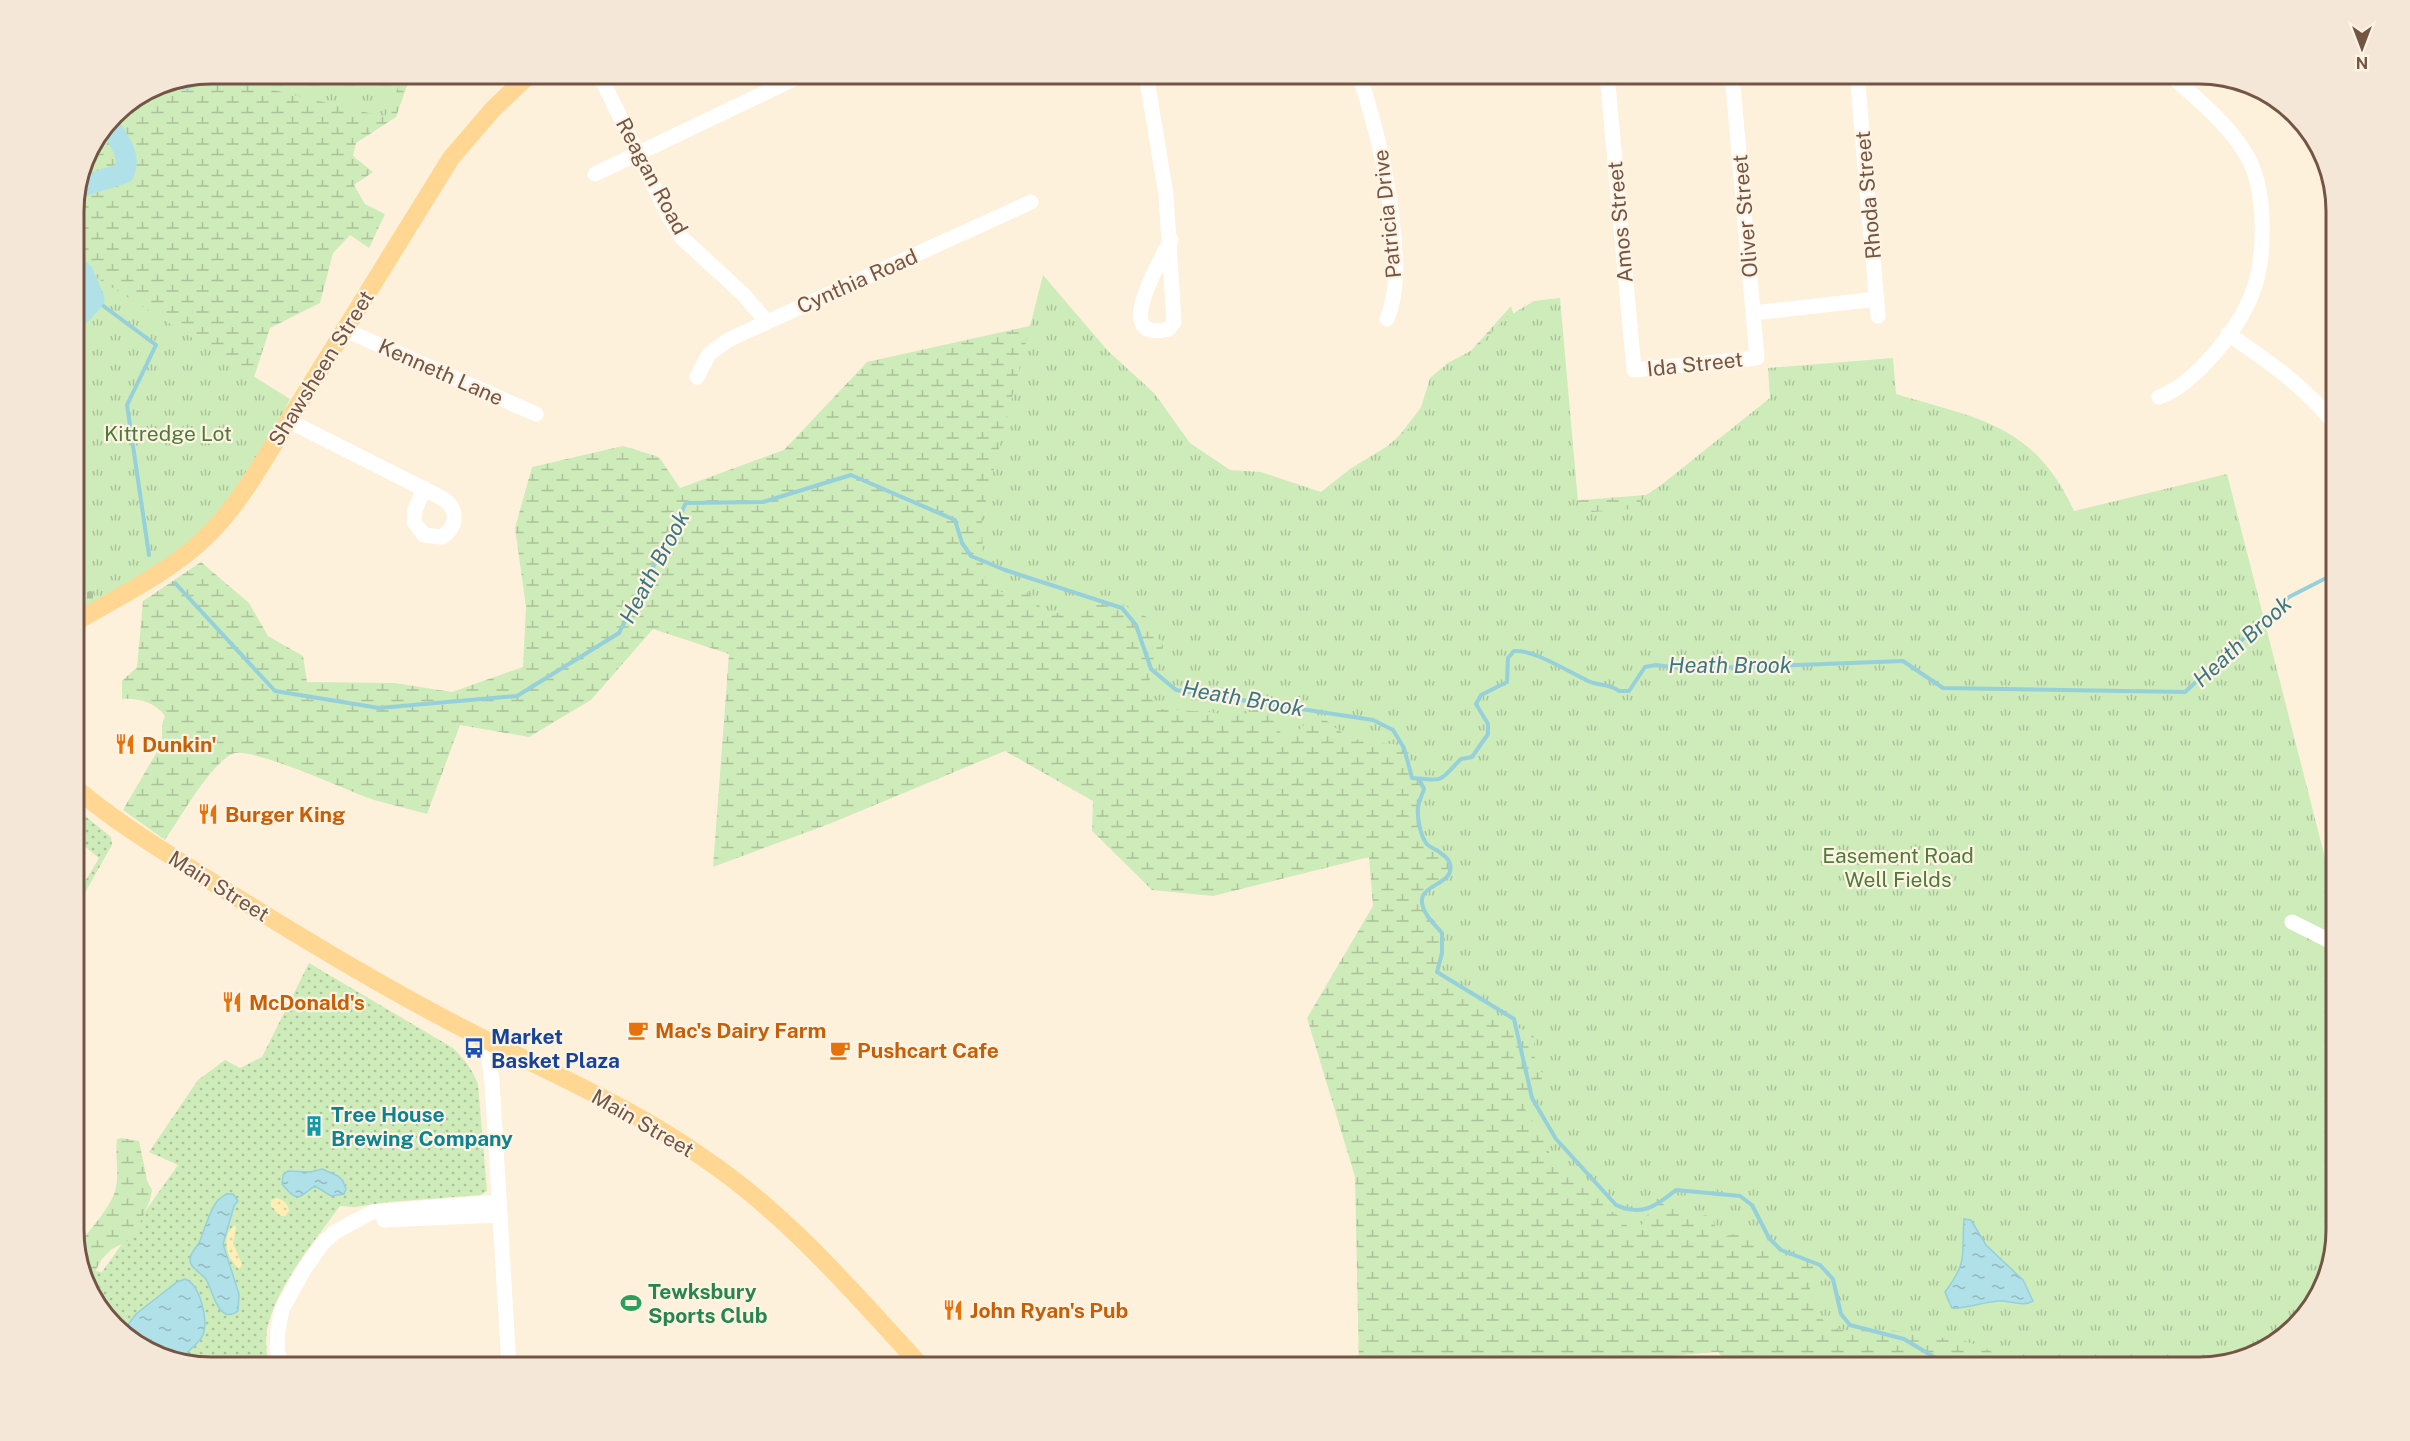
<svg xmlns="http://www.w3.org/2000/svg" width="2410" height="1441" viewBox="0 0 2410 1441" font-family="'Public Sans',sans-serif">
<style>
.grass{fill:url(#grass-dots)}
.wetland{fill:url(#wetland-marsh)}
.sand{fill:url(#sand-dots)}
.cemetery{fill:url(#cemetery-stones)}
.park{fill:url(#park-tufts)}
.water{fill:url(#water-ripples);stroke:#96d0da;stroke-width:1.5}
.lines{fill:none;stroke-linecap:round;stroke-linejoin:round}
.stream{stroke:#96d0da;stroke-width:4}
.river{stroke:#b0e0e8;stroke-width:21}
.minor{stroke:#fff;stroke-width:15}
.major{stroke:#ffd792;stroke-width:18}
.labels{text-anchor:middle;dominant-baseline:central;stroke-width:4.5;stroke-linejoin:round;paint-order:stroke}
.street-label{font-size:21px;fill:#745544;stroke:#fff4e4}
.park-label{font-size:21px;fill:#4e7b3b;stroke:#fff4e4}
.food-label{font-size:21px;font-weight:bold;fill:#c56008;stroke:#fff4e4;text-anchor:start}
.transit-label{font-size:21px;font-weight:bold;fill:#164399;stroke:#fff4e4;text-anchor:start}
.culture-label{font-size:21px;font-weight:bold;fill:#0d838f;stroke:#fff4e4;text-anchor:start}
.leisure-label{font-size:21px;font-weight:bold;fill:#27864d;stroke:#fff4e4;text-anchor:start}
.water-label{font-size:22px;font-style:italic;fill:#3a7783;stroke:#fff4e4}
.rim{fill:none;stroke:#745544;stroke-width:3}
</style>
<defs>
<pattern id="grass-dots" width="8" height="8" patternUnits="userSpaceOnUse" patternTransform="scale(1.5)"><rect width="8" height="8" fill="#ceebba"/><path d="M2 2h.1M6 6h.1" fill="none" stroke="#acc199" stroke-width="1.8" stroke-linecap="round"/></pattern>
<pattern id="wetland-marsh" width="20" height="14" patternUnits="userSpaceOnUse" patternTransform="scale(1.5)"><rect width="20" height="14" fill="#ceebba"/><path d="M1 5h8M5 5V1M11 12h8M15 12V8" fill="none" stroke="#acc199"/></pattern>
<pattern id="sand-dots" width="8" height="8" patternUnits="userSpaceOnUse" patternTransform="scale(1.5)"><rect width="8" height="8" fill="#ffefb5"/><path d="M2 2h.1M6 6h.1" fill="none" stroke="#decf9d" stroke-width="1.8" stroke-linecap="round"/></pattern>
<pattern id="cemetery-stones" width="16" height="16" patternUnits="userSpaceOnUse" patternTransform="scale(1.5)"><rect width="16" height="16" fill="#ceebba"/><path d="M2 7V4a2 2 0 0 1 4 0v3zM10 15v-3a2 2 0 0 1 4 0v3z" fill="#acc199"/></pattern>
<pattern id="park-tufts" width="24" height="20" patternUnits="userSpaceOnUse" patternTransform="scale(1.5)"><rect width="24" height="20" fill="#ceebba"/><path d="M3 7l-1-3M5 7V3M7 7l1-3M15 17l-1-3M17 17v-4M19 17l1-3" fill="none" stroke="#acc199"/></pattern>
<pattern id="water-ripples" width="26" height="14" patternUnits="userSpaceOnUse" patternTransform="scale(1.5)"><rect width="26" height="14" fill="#b0e0e8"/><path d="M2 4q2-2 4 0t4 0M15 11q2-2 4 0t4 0" fill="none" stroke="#94b8be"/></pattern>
</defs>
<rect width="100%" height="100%" fill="#fef1dc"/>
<path class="grass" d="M74 807 111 837 112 845 74 912V900L99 858 74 838Z
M309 963 453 1048C464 1059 472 1069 478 1084L487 1191 481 1195 389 1202 355 1207 340 1206C314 1242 276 1286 267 1330 265 1342 267 1355 269 1367H211L142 1349 92 1299 83 1269 102 1272 178 1165 149 1152 198 1080 225 1060 240 1068 262 1057Z"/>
<path class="wetland" d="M211 74H411L396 117 356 143 353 156 373 172 354 185 365 204 385 214 369 248 350 235 333 253 320 303 270 328 252 383 74 344V203L84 158 114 114 159 84Z
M1511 306 1570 501 1646 495 1837 378 2268 1349 2199 1367H1730L1718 1352 1582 1363 1579 1367H1359L1355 1177 1307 1018 1373 906 1369 857 1213 896 1152 890 1092 831 1093 801 1005 751 829 824 713 867 729 654 653 629 591 700 529 737 460 725 427 814C410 809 392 805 374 800 350 792 250 745 232 754 209 766 181 817 165 840L123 810 162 743V725L165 716C155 702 138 698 122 699V681L137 667 143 601 201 562 249 603 268 636 303 656 307 682 395 683 452 692 523 667 526 607 515 528 532 467 623 446 659 457 680 488 784 450 867 362 1066 318 1197 463 1312 497 1373 469 1427 400Z
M122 1138 139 1141 147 1180 152 1190 150 1200 135 1235 126 1242 112 1249 101 1260 88 1286 77 1248C88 1230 112 1208 116 1187 119 1172 115 1155 117 1139Z"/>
<path class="sand" d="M277 1198C284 1200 288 1204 289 1211L285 1216H280L271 1206V1200Z
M235 1225 236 1228 233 1243 242 1264 240 1269C227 1261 220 1234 235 1225Z"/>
<path class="cemetery" d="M74 548 97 601 74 613Z"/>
<path class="park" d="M208 74H404L385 117Z
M1043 275 1108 351 1155 394 1190 443 1230 470 1261 472 1321 492 1350 469 1386 447 1413 425 1420 411 1430 378 1448 363 1476 348 1506 318 1534 301 1560 298 1579 513 1631 509 1770 398 1768 368 1893 358 1896 394C1979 419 2034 424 2074 511L2227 474 2336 901V1230L2318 1299 2268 1349 2199 1367H2018L1983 1347 1971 1343 1910 1332 1869 1329 1850 1331 1830 1327 1821 1318 1810 1289 1813 1268 1805 1257 1777 1261C1767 1257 1748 1233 1741 1233 1735 1233 1728 1236 1721 1237L1716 1232C1715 1223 1714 1220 1706 1215L1689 1219 1666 1199H1652L1647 1217 1641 1226 1628 1227 1619 1216 1604 1207 1595 1188 1591 1184 1584 1182 1575 1172 1552 1162 1542 1129 1533 1122 1525 1109C1526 1095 1541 1087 1543 1074L1535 1063 1534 1038 1532 1033 1497 1020 1483 1005 1466 1001 1462 989 1452 978 1437 972C1437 959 1446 948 1443 934 1439 917 1420 918 1421 894L1423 890 1445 878 1451 866C1445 848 1426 848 1420 825 1415 807 1425 796 1420 779L1415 778 1408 768 1410 750 1408 746 1350 739 1323 718 1316 717 1310 719 1292 737H1284C1275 728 1275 714 1266 704L1260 703 1252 711 1242 715 1230 716 1210 712 1161 709 1152 700 1149 688V681L1162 658 1163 646 1148 618 1139 612 1104 597 1097 598 1067 612 1056 613 1045 612 1026 591 998 592 987 584 983 572 982 516Z
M97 278 290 399 238 504 166 570 99 607 74 548V286Z"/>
<path class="water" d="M322 1169 338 1176 343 1181 346 1189 344 1194 331 1196 315 1186C299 1196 299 1205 282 1184L283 1175 288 1171 310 1172Z
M226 1194H233L238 1201 234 1206 223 1244 239 1294 238 1311C219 1325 213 1293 207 1281 203 1273 190 1269 190 1260 190 1253 196 1248 199 1243 205 1230 209 1210 218 1200 219 1199 225 1195 226 1194Z
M1964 1219 1971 1220 1986 1245 2023 1280 2033 1301C2023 1307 2011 1301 2000 1301 1986 1301 1962 1310 1952 1308L1945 1292C1969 1260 1961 1255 1964 1219Z
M185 1279C200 1284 209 1321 203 1335 200 1343 187 1351 181 1359L142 1349 124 1330 136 1314 177 1282Z"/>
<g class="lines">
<path class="stream" d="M94 299 156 345 127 405 149 555
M175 583 275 691 379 708 517 696 619 633 686 503 763 502 851 475 955 520 962 543 971 556 1005 570 1122 608 1136 625 1151 669 1176 690 1373 720 1393 730 1404 748 1412 778C1446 781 1438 782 1461 759L1472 757 1488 734V724L1476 704 1481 695 1507 682 1508 658 1514 651C1533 649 1569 672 1588 681 1598 686 1609 683 1619 691H1629L1645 667 1656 665 1687 669 1903 661 1943 688 2185 692 2289 597 2336 573
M1419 779 1424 789C1422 795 1419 801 1418 807 1417 817 1420 834 1426 843 1428 846 1434 849 1438 851 1443 855 1449 858 1450 864 1456 889 1406 882 1427 915 1431 922 1437 927 1442 933V953L1437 972 1514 1019 1532 1098 1556 1139 1616 1205C1642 1217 1656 1206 1676 1190L1740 1196 1752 1205 1769 1238 1781 1250 1820 1265 1833 1279 1841 1314 1850 1325 1904 1339 1939 1360 1962 1366 2162 1363 2169 1367"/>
<path class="river" d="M184 79 188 78
M77 188 124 173C132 155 117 138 108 123
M74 265 83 273 94 299 79 316 74 317"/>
<path class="minor" d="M599 74 668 215 682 238 743 294 767 322
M991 74H992
M1146 74 1166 195 1174 322 1169 329C1109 344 1161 260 1171 240
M1359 74C1376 128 1387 170 1393 228 1396 259 1399 289 1387 319
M1607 74 1634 370 1757 358 1732 74
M1857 74 1878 316
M595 174 804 74
M1753 313 1877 299
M345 330 536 414
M2228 334C2267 360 2308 389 2336 426
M697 377 709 354 728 340 1031 202
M2159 397C2195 384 2238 330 2252 294 2266 258 2267 191 2247 156 2228 123 2197 99 2169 74
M289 421 442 498C459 508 458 528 441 537L424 535 414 522 415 510 424 488
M2292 922 2336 944
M486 1040 492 1081 509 1367
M384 1220 498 1215
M282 1367 277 1349 278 1330 282 1309 305 1268 322 1244 335 1232 372 1212 498 1202"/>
<path class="major" d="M74 623C119 596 171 572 208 535 226 517 242 495 256 473L451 158 493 109 530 74
M74 787C119 825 170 855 220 887 307 941 394 994 486 1040 560 1077 637 1111 705 1159 789 1216 854 1293 922 1367"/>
</g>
<defs>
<g id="restaurant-bare" transform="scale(1.62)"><path d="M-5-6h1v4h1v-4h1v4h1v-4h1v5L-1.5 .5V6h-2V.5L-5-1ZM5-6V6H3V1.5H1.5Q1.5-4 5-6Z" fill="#e8710a" stroke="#fff4e4" stroke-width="2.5" paint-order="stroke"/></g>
<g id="cafe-bare" transform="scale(1.62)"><path d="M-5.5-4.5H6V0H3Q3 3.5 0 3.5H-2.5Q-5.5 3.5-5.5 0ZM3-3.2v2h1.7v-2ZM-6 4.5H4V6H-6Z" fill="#e8710a" stroke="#fff4e4" stroke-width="2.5" paint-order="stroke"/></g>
<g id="bus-bare" transform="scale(1.62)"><path d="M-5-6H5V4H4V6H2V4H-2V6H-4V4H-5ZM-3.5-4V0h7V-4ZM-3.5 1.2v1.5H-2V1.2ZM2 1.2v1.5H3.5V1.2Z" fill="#1a4fb4" stroke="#fff4e4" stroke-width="2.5" paint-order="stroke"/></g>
<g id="building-bare" transform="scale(1.62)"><path d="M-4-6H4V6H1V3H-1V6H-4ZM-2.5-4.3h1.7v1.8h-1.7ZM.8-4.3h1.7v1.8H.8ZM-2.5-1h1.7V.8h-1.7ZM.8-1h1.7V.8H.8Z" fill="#0f9aa8" stroke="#fff4e4" stroke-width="2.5" paint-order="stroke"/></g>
<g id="stadium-bare" transform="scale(1.62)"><path d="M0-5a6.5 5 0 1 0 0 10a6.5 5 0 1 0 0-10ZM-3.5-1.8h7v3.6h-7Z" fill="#2e9e5b" stroke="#fff4e4" stroke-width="2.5" paint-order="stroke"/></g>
</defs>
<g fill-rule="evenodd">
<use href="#restaurant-bare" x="125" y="744"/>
<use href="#restaurant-bare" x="208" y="814"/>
<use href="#restaurant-bare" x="232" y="1002"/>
<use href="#cafe-bare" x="638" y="1030"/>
<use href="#bus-bare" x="474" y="1048"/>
<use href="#cafe-bare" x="840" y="1050"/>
<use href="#building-bare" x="314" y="1126"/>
<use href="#stadium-bare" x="631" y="1303"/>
<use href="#restaurant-bare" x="953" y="1310"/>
</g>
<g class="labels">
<g class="street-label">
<text transform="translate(652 176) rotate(62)">Reagan Road</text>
<text transform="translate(1868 195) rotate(-95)">Rhoda Street</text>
<text transform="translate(1387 214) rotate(-96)">Patricia Drive</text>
<text transform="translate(1745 216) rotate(-95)">Oliver Street</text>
<text transform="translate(1620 222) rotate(-95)">Amos Street</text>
<text transform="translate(857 281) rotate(-24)">Cynthia Road</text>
<text transform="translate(1695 364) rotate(-6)">Ida Street</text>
<text transform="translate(321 368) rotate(-58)">Shawsheen Street</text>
<text transform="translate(441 372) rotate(24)">Kenneth Lane</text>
<text transform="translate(219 886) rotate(32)">Main Street</text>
<text transform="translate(643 1123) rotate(30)">Main Street</text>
</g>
<g class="park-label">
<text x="168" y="433">Kittredge Lot</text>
<text x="1898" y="855">Easement Road<tspan x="1898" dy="24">Well Fields</tspan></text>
</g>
<g class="food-label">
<text x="142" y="744">Dunkin'</text>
<text x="225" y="814">Burger King</text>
<text x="249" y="1002">McDonald's</text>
<text x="655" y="1030">Mac's Dairy Farm</text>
<text x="857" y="1050">Pushcart Cafe</text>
<text x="970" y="1310">John Ryan's Pub</text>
</g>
<g class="transit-label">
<text x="491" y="1036">Market<tspan x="491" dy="24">Basket Plaza</tspan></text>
</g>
<g class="culture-label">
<text x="331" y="1114">Tree House<tspan x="331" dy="24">Brewing Company</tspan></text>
</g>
<g class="leisure-label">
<text x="648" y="1291">Tewksbury<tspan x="648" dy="24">Sports Club</tspan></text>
</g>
<g class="water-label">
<text transform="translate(654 567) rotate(-62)">Heath Brook</text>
<text transform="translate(2242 641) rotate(-42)">Heath Brook</text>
<text x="1730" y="665">Heath Brook</text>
<text transform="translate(1243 698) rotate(10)">Heath Brook</text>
</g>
</g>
<path d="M0 0H2410V1441H0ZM211 84H2199A127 127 0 0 1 2326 211V1230A127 127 0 0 1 2199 1357H211A127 127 0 0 1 84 1230V211A127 127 0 0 1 211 84Z" fill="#f4e7d7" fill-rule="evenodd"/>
<path class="rim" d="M211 84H2199A127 127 0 0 1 2326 211V1230A127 127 0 0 1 2199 1357H211A127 127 0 0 1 84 1230V211A127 127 0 0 1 211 84Z"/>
<g transform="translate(2362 48) rotate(180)" stroke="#fff4e4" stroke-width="4.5" paint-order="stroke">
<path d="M0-4.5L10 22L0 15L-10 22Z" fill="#745544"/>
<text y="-9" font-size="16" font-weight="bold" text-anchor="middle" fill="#745544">N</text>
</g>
</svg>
